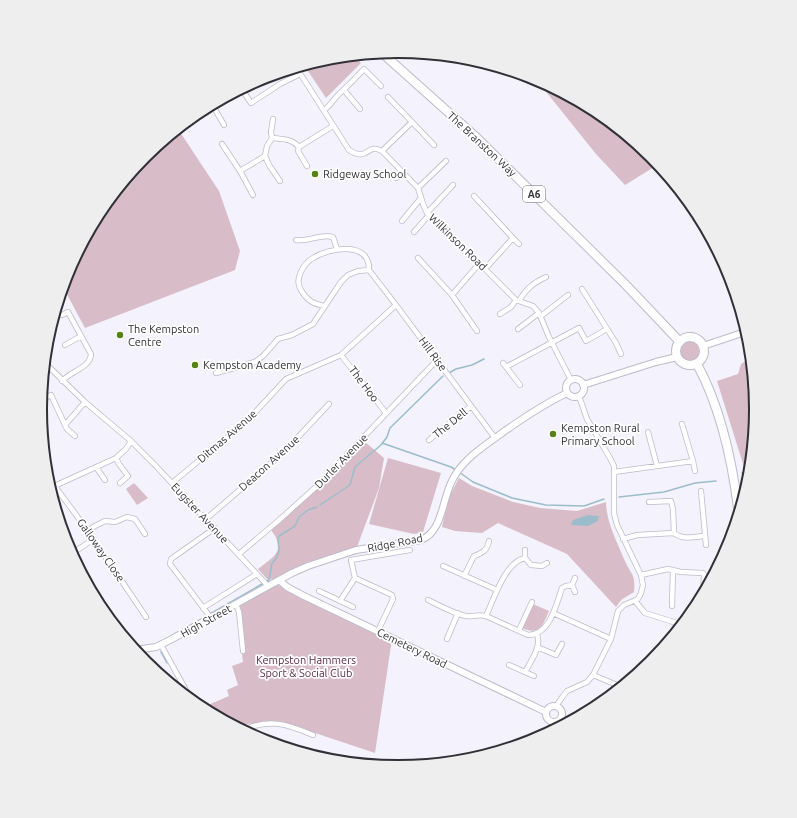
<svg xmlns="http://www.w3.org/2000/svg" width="797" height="818" viewBox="0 0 797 818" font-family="Ubuntu,sans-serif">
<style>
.green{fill:#d8bdc8}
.water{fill:#9bbdcb}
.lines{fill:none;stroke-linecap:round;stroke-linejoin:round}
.stream{stroke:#9bbdcb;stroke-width:1.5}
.street-casing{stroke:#bcbbcc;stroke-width:6}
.secondary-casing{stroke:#bcbbcc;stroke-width:8}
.highway-casing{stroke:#bcbbcc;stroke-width:10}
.street{stroke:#fff;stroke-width:4.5}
.secondary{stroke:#fff;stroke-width:6}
.highway{stroke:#fff;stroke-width:8}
.poi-dot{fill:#568414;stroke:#fff;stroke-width:1.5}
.labels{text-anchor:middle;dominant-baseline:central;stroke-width:3.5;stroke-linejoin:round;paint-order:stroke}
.shield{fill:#fff;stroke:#6f6e73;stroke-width:1}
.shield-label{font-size:10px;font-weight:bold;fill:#313037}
.street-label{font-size:11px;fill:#313037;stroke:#fff}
.poi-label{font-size:11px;fill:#313037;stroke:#fff;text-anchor:start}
.park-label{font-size:11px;fill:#5b2d42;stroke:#fff}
.rim{fill:none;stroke:#313037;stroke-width:2}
</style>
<rect width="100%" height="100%" fill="#f3f2fd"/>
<path class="green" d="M352 55 361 63 326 98 304 65 329 57Z
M546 83 598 111 652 156 659 164 625 185 596 154 543 88Z
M178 129 219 191 240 251 235 270 85 328 63 287 67 272 101 210 145 155Z
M678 351a11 11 0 1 1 22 0a11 11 0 1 1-22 0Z
M752 357 757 409 749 483 717 381 738 374 741 364Z
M365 442 384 458 379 488 357 547 308 562 274 579 268 580 258 569C274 556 287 551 271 530Z
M388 458 441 473 423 532 414 534 369 524Z
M459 478 472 486 513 502 540 508 577 511 606 502C606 521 617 542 624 559 630 574 636 573 634 592L621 600 616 607 567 554 498 523 482 533 455 531 442 527 448 499Z
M134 483 148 498 137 505 126 489Z
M278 585 392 639 375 753 294 726 271 721 247 724 238 728 201 708 229 696 227 690 238 685 232 666 243 662 237 613 235 607 267 589Z
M533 604 549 611C543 625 540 636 522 628Z"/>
<path class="water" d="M588 515 599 516 598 521 588 526 571 525 573 520Z"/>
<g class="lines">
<path class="stream" d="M449 373 456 369 472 365 484 359
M382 443 451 467 456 470
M459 472 473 482 512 498 546 505 584 506 604 499
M742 473 751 471
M619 497 664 492 695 483 716 481
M320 505 350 485 355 467 381 445 387 437 390 428 443 376
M210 614 269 580 272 563 276 559 279 551 278 539 279 536 295 526 299 517 308 510 317 507
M164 640 207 616
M161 652 167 663"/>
<g class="street-casing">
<path id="street" d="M296 67 349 150C369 163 366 142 382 151L418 188 423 204 427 213 445 228 462 249 485 269 516 300 533 306 539 313 549 337 571 380
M241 88 251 103 280 84 300 74
M344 90 360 109
M388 97 412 122
M212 104 224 125
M324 110C330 106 334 99 339 94 348 86 356 78 364 69L381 86
M272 138 271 132 273 119
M222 144 240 171 265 156 267 146 272 138C283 139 292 139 299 147L333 126
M299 147 298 151 307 166
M382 151 412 122 434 145
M265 156 269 165 280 181
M240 171 253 195
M396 178 403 173
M418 188 446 161
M474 196 513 238 485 269
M427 213 453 185
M402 221 421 198
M414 232 429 215
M513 238 519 244
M296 240C309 242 321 233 333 237L337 249
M418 258 452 295 479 264
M369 270 396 305 495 438
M582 289 616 343 621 354
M452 295 477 331
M519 301C526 289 533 283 546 277
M500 314 511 307 516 300
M62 315 68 312 91 354C91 367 70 372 62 381
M541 316 568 295
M518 329 539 313
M65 345 81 336
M341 355 386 413
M45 363 85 402 131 441 154 464 268 586
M503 363 520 385
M506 367 579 328 586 341 607 329
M216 373 255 362 263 356 278 339 292 335 313 324 341 282 348 275 358 271 369 270C370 240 329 248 313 258 303 264 294 280 301 290 307 301 314 304 325 306
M43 399 51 395 65 425 67 429 75 436
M65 425 85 402
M648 432 657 466
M429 440 471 406
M116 458 119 464 128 476 120 483
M693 461 695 471
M96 467 105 480
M614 472 693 461 682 424
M172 483 247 421 286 379 341 355 396 305
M54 485 88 531 146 617
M50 488 116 458 126 449 131 441
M701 491 706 545
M649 502 671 501 673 509 674 533
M206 519 285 451 329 404
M88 531 95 526 105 521 115 522 127 517 135 519 145 534
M623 539 637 535 674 533C682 540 694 537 704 536
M525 550V558L531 565 542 566 547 563
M71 554 94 539
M239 554 278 521 317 486 437 360
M443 566 497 590
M641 575 668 569 681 572 703 573 704 575 703 595
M464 576 474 556C482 553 487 551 489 541
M355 578 351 560 410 550
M319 591 353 607
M575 592 572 585 575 578
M428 600C439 605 456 615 467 616 474 617 478 614 486 616L528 635C550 635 556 605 562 588L566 586 572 585
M340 601 355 578 392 595 393 599 378 631
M635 601 645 613 683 625
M236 604 239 612 243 651
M672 606 673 570
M203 608 257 574
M553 613 611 639
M486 616C494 599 505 562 525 558
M211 618 170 564 171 559 215 528
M519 630 532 602
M447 639 458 613
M161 645 192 701
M537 647 556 655 562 644
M509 665 525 672
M639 671H641
M593 675 622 687
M534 676 525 672C531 661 542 646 537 634
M556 706 563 696 567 691 587 682 593 675 611 639 618 611 624 605 638 599 641 593 643 585 641 575 617 525 614 513V466L610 458 587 419 579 396
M243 730C270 718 287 724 313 735"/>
</g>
<g class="secondary-casing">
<path id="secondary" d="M703 346 748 331
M566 388a9 9 0 1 1 18 0a9 9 0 1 1-18 0Z
M583 385 656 362 677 357
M279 580 287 587 304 596 546 712
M135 650 156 647 172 639 292 573 308 566 356 550 421 540C442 532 442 502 451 483 461 460 483 447 502 433 523 418 544 404 567 393
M546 714a8 8 0 1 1 16 0a8 8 0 1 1-16 0Z"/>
</g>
<g class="highway-casing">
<path id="highway" d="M381 52 476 137 626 285 680 342
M676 351a14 14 0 1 1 28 0a14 14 0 1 1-28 0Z
M697 364C722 410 733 464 739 516"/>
</g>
<use href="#street" class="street"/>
<use href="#secondary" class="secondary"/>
<use href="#highway" class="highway"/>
</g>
<g class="poi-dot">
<circle cx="315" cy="174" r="4"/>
<circle cx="120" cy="335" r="4"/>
<circle cx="195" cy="365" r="4"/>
<circle cx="553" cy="434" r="4"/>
</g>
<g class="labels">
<rect class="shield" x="523" y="186" width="22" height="16" rx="3"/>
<g class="shield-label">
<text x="534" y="194">A6</text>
</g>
<g class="street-label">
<text transform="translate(482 144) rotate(43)">The Branston Way</text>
<text transform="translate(458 242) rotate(44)">Wilkinson Road</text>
<text transform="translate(433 354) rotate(54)">Hill Rise</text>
<text transform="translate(364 384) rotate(53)">The Hoo</text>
<text transform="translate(450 423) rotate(-39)">The Dell</text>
<text transform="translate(227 436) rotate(-41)">Ditmas Avenue</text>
<text transform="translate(341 461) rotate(-46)">Durler Avenue</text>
<text transform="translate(269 463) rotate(-42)">Deacon Avenue</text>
<text transform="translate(200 513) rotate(47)">Eugster Avenue</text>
<text transform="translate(395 543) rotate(-11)">Ridge Road</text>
<text transform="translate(101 550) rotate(55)">Galloway Close</text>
<text transform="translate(206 621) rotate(-29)">High Street</text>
<text transform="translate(412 648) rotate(26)">Cemetery Road</text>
</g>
<g class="poi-label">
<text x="323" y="174">Ridgeway School</text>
<text x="128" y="329">The Kempston<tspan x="128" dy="13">Centre</tspan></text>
<text x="203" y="365">Kempston Academy</text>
<text x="561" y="428">Kempston Rural<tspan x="561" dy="13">Primary School</tspan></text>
</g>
<g class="park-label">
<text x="306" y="660">Kempston Hammers<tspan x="306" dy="13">Sport &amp; Social Club</tspan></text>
</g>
</g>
<path d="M0 0H797V818H0ZM47 409a351 351 0 1 1 702 0a351 351 0 1 1-702 0Z" fill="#efeeef" fill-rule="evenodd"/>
<path class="rim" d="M47 409a351 351 0 1 1 702 0a351 351 0 1 1-702 0Z"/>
</svg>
